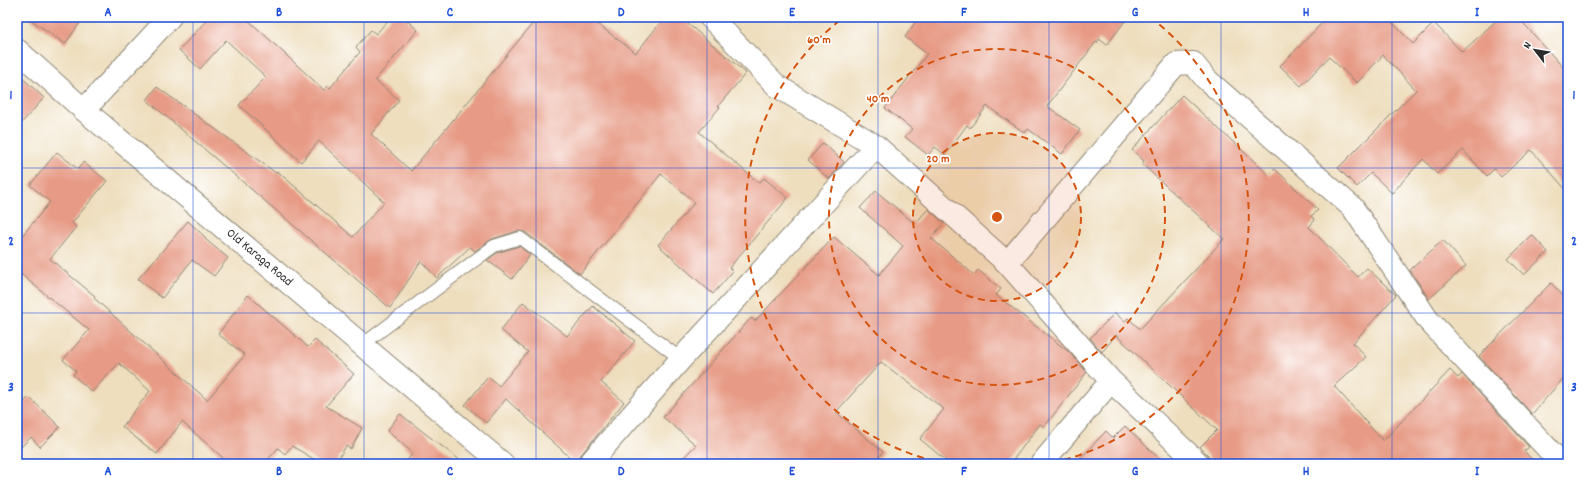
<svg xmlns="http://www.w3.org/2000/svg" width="1585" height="481" viewBox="0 0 1585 481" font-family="Dekko,sans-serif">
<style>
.building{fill:#e79b86}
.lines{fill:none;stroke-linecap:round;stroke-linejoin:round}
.service-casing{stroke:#8c8474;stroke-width:14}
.minor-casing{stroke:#8c8474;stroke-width:24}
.tertiary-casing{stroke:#8c8474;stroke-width:24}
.service{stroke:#fff;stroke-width:12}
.minor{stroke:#fff;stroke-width:22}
.tertiary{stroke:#fff;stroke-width:22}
.grid{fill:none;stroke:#1d4ed8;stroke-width:1;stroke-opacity:0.55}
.ring{fill:none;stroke:#d5540f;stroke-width:2;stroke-dasharray:7 5}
.labels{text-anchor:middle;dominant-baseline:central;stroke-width:3.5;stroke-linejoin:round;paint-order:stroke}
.street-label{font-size:13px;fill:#2b2b2b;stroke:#fff}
.centre{fill:#d5540f;stroke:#fff;stroke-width:2}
.ring-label{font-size:12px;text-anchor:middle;font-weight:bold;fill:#d5540f;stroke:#fff;stroke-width:3.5;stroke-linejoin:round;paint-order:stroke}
.neatline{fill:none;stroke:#1d4ed8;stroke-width:1.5}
.grid-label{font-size:13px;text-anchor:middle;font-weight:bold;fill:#1d4ed8}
</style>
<rect width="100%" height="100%" fill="#fff"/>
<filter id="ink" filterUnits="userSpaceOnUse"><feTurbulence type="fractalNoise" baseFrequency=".025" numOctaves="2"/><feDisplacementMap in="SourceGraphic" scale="8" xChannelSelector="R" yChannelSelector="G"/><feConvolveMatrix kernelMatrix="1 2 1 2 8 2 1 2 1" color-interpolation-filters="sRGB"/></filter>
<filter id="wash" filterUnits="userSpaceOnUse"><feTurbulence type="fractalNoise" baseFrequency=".012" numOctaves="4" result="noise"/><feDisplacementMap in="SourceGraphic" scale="16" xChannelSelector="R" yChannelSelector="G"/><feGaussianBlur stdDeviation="0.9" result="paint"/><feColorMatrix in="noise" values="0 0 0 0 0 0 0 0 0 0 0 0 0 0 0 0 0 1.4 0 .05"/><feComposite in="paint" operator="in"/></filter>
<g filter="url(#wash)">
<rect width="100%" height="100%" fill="#eedebe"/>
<g id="blocks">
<path class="building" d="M27 17H84L65 44Z
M201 17H247L246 18 324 90 328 86 330 88 360 52 356 47 371 30 376 34 391 17H403L418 30 375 80 399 100 371 134 411 171 538 17H588L636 53 665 17H680L746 73 718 106 720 107 699 132 759 183 764 178 788 198 729 268 733 271 713 294 658 245 695 202 661 174 580 274 525 232 518 231 492 239 475 251 470 247 437 278 421 261 390 308 147 100 157 87 276 173 277 171 353 237 384 202 319 141 301 162 239 105 266 77 226 40 200 69 179 50 206 21Z
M919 17H1128L1107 45 1099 39 1097 43 1096 42 1047 106 1080 130 1062 154 1028 129 1025 133 987 106 970 128 967 125 945 155 935 147 928 155 905 137 912 129 885 108 927 54 905 37Z
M1328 17H1387L1413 44 1434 23 1462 52 1500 17H1518L1568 73V192L1531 150 1501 177 1494 169 1487 176 1463 150 1437 174 1423 159 1392 193 1371 173 1357 187 1338 168 1416 90 1383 55 1357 83 1329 57 1301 86 1280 66Z
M17 73 44 98 17 128Z
M1182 95 1269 175 1275 169 1318 210 1311 216 1315 220 1309 227 1358 277 1367 268 1396 295 1353 343 1366 357 1334 386 1383 441 1450 370 1458 378 1462 374 1529 447 1524 451 1536 464H1211L1208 455 1200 447 1217 430 1116 335 1102 352 1090 338 1115 313 1125 322 1128 318 1140 329 1224 239 1142 164 1144 161 1132 150Z
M823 143 844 162 829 179 808 160Z
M57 152 78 169 83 162 107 181 72 223 76 227 50 259 95 296 94 298 207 400 245 355 218 334 248 295 308 347 315 340 354 374 326 406 362 428 351 449 346 446 335 464H322L292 446 285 454 278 448 264 464H230L182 422 157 454 122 427 150 391 119 363 92 392 73 375 76 371 63 360 89 330 17 271V242L50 202 30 185Z
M876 191 915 224 928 209 944 223 931 238 974 275 978 270 1001 289 996 295 1069 352 1087 372 1044 427 1040 424 1010 464H950L920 439 944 409 881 362 836 412 883 452 873 464H677L696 445 663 417 751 318 755 321 834 237 879 275 903 246 860 208Z
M188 221 206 238 205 239 228 258 214 276 192 260 162 298 138 279Z
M1532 235 1548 252 1524 275 1508 259Z
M1443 240 1466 266 1429 299 1410 270Z
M519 246 530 255 512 279 487 260 497 253Z
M1551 283 1568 301V373L1532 414 1479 356Z
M523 302 567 336 593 306 635 341 601 382 624 402 575 462 506 399 486 423 465 405 488 377 499 386 528 352 501 330Z
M29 397 60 427 40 447 31 437 17 451V409Z
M400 414 465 464H404L413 453 387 431Z
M1125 426 1165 464H1075L1106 431 1113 438Z"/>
</g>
</g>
<g filter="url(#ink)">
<use href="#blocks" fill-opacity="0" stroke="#8c8474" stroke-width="1"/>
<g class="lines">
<g class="service-casing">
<path id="service" d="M362 345 494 246 520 238 681 359"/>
</g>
<g class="minor-casing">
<path id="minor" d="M710 17 777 86 876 146 1007 263 1111 381
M84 110 170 17
M1007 263 1176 64 1193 63 1206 79 1353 208 1428 320 1562 464
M589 464 681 359 876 146
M1041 464 1111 381 1199 464"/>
</g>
<g class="tertiary-casing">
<path id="tertiary" d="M17 50 84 110 503 464"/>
</g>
<use href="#service" class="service"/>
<use href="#minor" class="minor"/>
<use href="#tertiary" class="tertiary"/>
</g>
</g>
<path class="grid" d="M193 17V464M364 17V464M536 17V464M707 17V464M878 17V464M1049 17V464M1221 17V464M1392 17V464M17 168H1568M17 313H1568"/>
<circle cx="997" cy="217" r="84" fill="#d5540f" fill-opacity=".12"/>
<g class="ring">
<circle cx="997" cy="217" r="84"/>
<circle cx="997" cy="217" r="168"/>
<path d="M947 464A252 252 0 0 1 844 17M1150 17A252 252 0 0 1 1047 464"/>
</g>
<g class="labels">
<g class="street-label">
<text transform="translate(259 258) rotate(40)">Old Karaga Road</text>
</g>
</g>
<circle cx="997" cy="217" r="6" class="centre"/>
<g class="ring-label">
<text x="819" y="43">60 m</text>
<text x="878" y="102">40 m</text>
<text x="938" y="162">20 m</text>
</g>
<rect width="1585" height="481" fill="none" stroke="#fff" stroke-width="44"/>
<g transform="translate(1535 50) rotate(301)" stroke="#ffffff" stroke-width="3" paint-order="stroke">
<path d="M0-3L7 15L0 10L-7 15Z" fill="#2b2b2b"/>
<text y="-6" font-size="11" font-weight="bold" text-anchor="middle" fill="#2b2b2b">N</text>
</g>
<rect x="22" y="22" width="1541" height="437" class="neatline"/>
<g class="grid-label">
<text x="108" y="16">A</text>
<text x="279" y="16">B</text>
<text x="450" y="16">C</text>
<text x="621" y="16">D</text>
<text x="792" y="16">E</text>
<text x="964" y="16">F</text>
<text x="1135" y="16">G</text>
<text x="1306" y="16">H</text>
<text x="1477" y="16">I</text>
<text x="11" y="99">1</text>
<text x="1574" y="99">1</text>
<text x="11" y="245">2</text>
<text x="1574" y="245">2</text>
<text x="11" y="391">3</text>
<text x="1574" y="391">3</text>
<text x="108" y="475">A</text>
<text x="279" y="475">B</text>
<text x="450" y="475">C</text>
<text x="621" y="475">D</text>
<text x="792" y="475">E</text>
<text x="964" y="475">F</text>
<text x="1135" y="475">G</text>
<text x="1306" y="475">H</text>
<text x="1477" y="475">I</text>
</g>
</svg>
